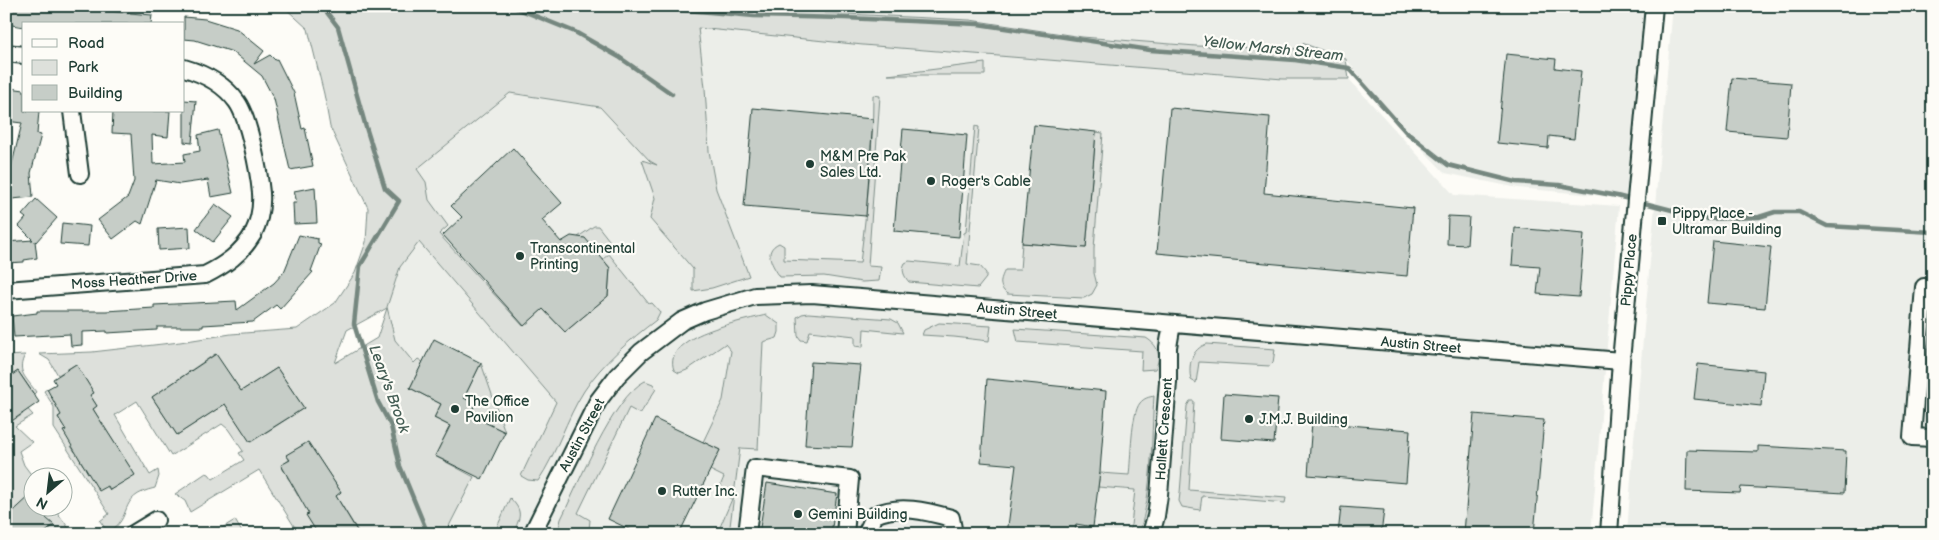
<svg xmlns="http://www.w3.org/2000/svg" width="1939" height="540" viewBox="0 0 1939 540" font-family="'Balsamiq Sans',sans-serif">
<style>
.built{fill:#eceee9}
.green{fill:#dde0db;stroke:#7e8e88;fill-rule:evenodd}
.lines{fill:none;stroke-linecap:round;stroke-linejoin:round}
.stream{stroke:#75877f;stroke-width:4.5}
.building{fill:#c6cdc7;stroke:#1f3d34}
.minor-casing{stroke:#1f3d34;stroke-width:20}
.minor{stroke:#fdfcf7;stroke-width:16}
.poi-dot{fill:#1f3d34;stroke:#fdfcf7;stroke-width:2}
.labels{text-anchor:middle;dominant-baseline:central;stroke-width:4.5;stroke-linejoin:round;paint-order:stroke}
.poi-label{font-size:14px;fill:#1f3d34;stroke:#fdfcf7;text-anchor:start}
.street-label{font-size:14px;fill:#1f3d34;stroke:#fdfcf7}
.water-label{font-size:15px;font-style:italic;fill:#435c53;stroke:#fdfcf7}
</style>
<rect width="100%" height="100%" fill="#fdfcf7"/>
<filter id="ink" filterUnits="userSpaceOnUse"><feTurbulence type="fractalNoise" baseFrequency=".02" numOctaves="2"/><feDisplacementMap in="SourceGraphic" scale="10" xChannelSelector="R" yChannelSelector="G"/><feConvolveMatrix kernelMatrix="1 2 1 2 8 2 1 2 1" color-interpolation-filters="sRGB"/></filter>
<g filter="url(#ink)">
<path class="built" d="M824 6H1647L1627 198 1518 188 1445 173 1406 132 1346 59 1302 43 1294 49 1196 46 1082 37 970 20 825 13Z
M1673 6H1933V534H1627L1633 450Z
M697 28 863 45 1283 79H1349L1454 195 1619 206 1591 534H450L412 404 377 338 387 307 394 68 510 93 600 107Z"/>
<path class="green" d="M283 6H824L825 13 970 20 1082 37 1196 46 1294 49 1302 43 1346 59 1349 79H1283L863 45 698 28 705 88 709 151 716 189 749 276 712 288 693 291V269L650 219 655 198 642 160 657 165 650 161 600 107 510 93 417 169 426 182 429 200 448 226 439 234 523 326 543 309 565 332 608 296 610 268 603 259 609 254 649 304 652 303 660 312 656 320C630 340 602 363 584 391 566 419 557 453 538 481L528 480 521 476 556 402 419 242 400 267 387 307 395 340 414 363 418 359 423 362 410 388 441 404 434 418 450 426 435 456 474 477 448 528 450 534H363L362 532 359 533 336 496 341 492 308 442 287 455 289 460 281 466 284 471 293 467 287 477 291 482 302 483 294 489 298 496 306 491 313 511 306 515 322 525 314 530 316 534H299L259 470 190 512 185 501 175 494 206 473 209 474 213 479 244 460 239 453 243 451 228 429 222 424 171 456 137 401 115 415 150 475 158 470 159 476 155 488C115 497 135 518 108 532L100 521 109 514 54 428V407L44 391 47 389 67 411 58 417 62 424 72 426 64 431 80 440 71 446 75 452 84 448 87 452 79 458 83 465H95L87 471C93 482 104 481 110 490L134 474 93 409 97 406 90 395 93 392 76 364 58 375 49 360 39 354 92 352 180 342 231 334 297 329 335 303 355 273 366 242 368 208 330 127 324 94 308 29ZM387 308 377 338 335 363 347 330ZM215 354 241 391 277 368 304 408 251 442 225 404 177 435 152 397Z
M985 63V75H888Z
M873 95 880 96 868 266 881 267 879 281 862 282 824 276 780 277C773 266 762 251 779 243L784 246V260L860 263C867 207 873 151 873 95Z
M975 126 979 127 967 264 980 266 986 273V278L978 288 909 282C904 276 901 270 905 263L909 261 960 266 964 233 966 232Z
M1096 132 1103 133 1094 248V273L1097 285 1092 294 1084 298 1007 294C998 286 1000 280 1005 270H1020L1022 243 1086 248Z
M594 226H598L609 240V244L597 253 578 237Z
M808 313 891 319 898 323 903 333 864 329 863 347 855 346V336L810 331 807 341 801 340 798 336 797 317 802 314Z
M766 315 779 324V332L777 338 763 342 758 449 740 448 729 534H717L732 499 722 491 721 484 724 477 710 470 720 450 703 442 723 400 731 351 725 344 687 370 679 373 674 370C661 335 743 321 766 315Z
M939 323 991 326 989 341 954 337 922 335 924 330Z
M1015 329 1146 338C1158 345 1162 356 1155 369L1141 370 1142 351 1018 342Z
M1207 344 1275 349 1273 363 1270 366 1199 362 1196 383 1191 380C1188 365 1191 349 1207 344Z
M25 355C16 372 26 377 36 392L34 394 18 371 6 379V356Z
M481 363 505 432 470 415 475 404 464 398Z
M645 381 653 384 656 389 640 414 629 408 578 513 590 520 589 530 590 534H562L559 528 561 519C578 485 613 397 645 381Z
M1154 396C1151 441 1153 490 1139 534H1130L1135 490 1098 487 1100 473 1129 475C1131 459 1131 414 1140 403 1144 398 1149 397 1154 396Z
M1190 401H1194L1189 490 1286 498 1285 503 1202 496 1200 510 1182 507 1179 501 1180 493 1187 406Z
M22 403 33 415 15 426 32 442 19 451 24 465 33 477 32 508H54L73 534H6V425L11 410 17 418 23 414 17 406Z
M510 498C524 512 520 517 513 534H494Z
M235 520 243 534H234L232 531 228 534H212Z"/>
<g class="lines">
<path class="stream" d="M322 6 338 27 365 124 385 188 399 201 360 266 354 324 378 402 391 426 400 466 428 534
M511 6 575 32 619 57 672 94
M624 6 698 11 754 16 845 18 978 24 1150 50 1295 60 1349 68 1406 132 1448 165 1516 182 1559 185 1617 196 1707 219 1759 217 1775 212H1799L1827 226 1933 232"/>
</g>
<path class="building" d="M6 6 97 7V10L152 15 151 24H24V27L6 24Z
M184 17 205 19 237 29 264 51 254 64 270 55 275 60 277 59 294 93 302 129 305 128 313 166 290 170 274 99 262 76 233 52 195 40 184 39Z
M1506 54 1556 59 1555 68 1581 71 1574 139 1549 136 1548 148 1497 143Z
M1732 78 1791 83 1787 137 1727 132Z
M10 88 24 90V111H39L37 134 41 135 31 173 33 197 12 199 8 168H11L22 123 6 121Z
M184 100 196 101 192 143 184 142Z
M753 108 873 119 866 216 744 206Z
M1170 108 1270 117 1264 193 1413 208 1407 276 1157 253Z
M113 111H170L168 137 152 135 153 164 185 162 184 154 200 151 198 135 218 130 233 193 211 197 208 180 180 184 156 180 142 224 137 221 113 239 98 220 128 197 134 181 131 134 112 133Z
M1034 125 1096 132 1086 248 1022 243Z
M903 129 967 135 959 237 894 231Z
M513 148 562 203 542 220 561 242 571 236 585 238 610 268 608 296 565 332 543 309 524 326 443 235 462 217 451 206Z
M315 187 317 223 294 224 293 203H297L294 191Z
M36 199 57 218 36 242 35 241 37 258 24 260V262L6 263V242L33 240 19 226 26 218 22 215Z
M215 204 233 217 213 242 196 229Z
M1448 216 1469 217 1467 245 1447 244Z
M62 223 90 226 88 246 60 244Z
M189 227 190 248 159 250 158 229Z
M1515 228 1584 234 1579 297 1537 294 1540 267 1512 265Z
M299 235 318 239V243L321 244 311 271 313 272 280 309 276 305 253 322 203 325V327H157V330L107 333V331L82 332V345L71 346 70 334 14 337 12 316 37 313V311H106L154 308V305L236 301 237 310 274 283 284 272Z
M1713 241 1771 247 1765 308 1707 303Z
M434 339 481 363 464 398 475 404 470 415 505 432 482 479 435 456 450 426 434 418 441 404 410 388Z
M216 354 241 391 277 368 304 408 250 442 225 404 177 435 152 397Z
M811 362 861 365 852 447 805 445Z
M76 364 94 393 90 395 97 406 93 409 135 475 110 490 108 486 99 491 79 458 63 431 66 430 58 417 61 415 47 389 56 384 53 379Z
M1698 364 1764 371 1761 406 1694 399Z
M18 371 39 402 6 425V379Z
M987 379 1106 391 1100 472 1093 527 1076 524 1075 534H1007L1016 465 981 462Z
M1224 394 1278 398 1274 443 1221 439Z
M1474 414 1544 420 1534 534 1464 533Z
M655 419 720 450 679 534H639L608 519Z
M1312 422 1410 430 1406 483 1308 475Z
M308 442 341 492 336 496 359 534H318L306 515 309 514 281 465 290 460 286 455Z
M1758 446 1846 451 1844 493 1741 487 1740 493 1686 491 1687 450 1758 452Z
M767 483 837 494 831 534H759Z
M32 494V508H44L50 514 46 518 54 525 43 534H6V518Z
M1341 507 1384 510 1381 534H1338Z"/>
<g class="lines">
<g class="minor-casing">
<path id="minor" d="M6 53 24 55
M72 111 80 174
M1924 287 1912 437 1933 438
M6 290 205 275C225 265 241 254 253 234 259 222 262 207 261 193 259 172 249 119 237 102 224 84 205 74 184 68
M133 534 156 520
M532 534 598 401 617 376 641 352 682 321 705 311 755 296 812 294 1621 361
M747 534 755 468 850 479 845 534
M866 534 875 515C899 504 926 511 951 518L954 534
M1151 534 1156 516 1159 495 1168 382V347L1172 324
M1609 534 1621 361 1654 6"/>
</g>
<use href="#minor" class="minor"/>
</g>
</g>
<g class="poi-dot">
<circle cx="810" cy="164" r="5"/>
<circle cx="931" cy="181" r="5"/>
<rect x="1657" y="216" width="10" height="10" rx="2.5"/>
<circle cx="520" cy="256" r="5"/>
<circle cx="455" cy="409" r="5"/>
<circle cx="1249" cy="419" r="5"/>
<circle cx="662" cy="491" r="5"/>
<circle cx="798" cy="514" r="5"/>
</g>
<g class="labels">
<g class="poi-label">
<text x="820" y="156">M&amp;M Pre Pak<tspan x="820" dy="16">Sales Ltd.</tspan></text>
<text x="941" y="181">Roger's Cable</text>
<text x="1672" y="213">Pippy Place -<tspan x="1672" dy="16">Ultramar Building</tspan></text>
<text x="530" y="248">Transcontinental<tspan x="530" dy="16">Printing</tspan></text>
<text x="465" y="401">The Office<tspan x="465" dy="16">Pavilion</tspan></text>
<text x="1259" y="419">J.M.J. Building</text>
<text x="672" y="491">Rutter Inc.</text>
<text x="808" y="514">Gemini Building</text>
</g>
<g class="street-label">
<text transform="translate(1629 270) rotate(-85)">Pippy Place</text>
<text transform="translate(134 280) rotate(-4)">Moss Heather Drive</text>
<text transform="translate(1017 311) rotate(5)">Austin Street</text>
<text transform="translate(1421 345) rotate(5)">Austin Street</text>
<text transform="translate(1164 429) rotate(-86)">Hallett Crescent</text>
<text transform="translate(582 435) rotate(-62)">Austin Street</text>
</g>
<g class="water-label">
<text transform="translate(1273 49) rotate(6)">Yellow Marsh Stream</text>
<text transform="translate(389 389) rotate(70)">Leary's Brook</text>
</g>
</g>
<rect width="1939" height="540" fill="none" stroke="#fdfcf7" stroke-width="25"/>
<rect x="12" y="12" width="1914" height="515" fill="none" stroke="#1f3d34" stroke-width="2" filter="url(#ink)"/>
<rect x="22" y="22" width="162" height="90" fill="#fdfcf7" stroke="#a4b0a9"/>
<rect x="32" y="39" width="25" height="8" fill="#fdfcf7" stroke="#a4b0a9"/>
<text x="68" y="48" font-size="15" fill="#1f3d34">Road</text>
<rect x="32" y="60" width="25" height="15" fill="#dde0db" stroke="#a4b0a9"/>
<text x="68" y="72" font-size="15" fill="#1f3d34">Park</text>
<rect x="32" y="85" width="25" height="15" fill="#c6cdc7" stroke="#a4b0a9"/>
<text x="68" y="98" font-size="15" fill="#1f3d34">Building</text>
<g transform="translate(48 492) rotate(208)"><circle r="24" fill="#fdfcf7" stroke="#a4b0a9"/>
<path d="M0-4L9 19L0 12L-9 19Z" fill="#1f3d34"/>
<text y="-8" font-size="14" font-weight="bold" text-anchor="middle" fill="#1f3d34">N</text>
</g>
</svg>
